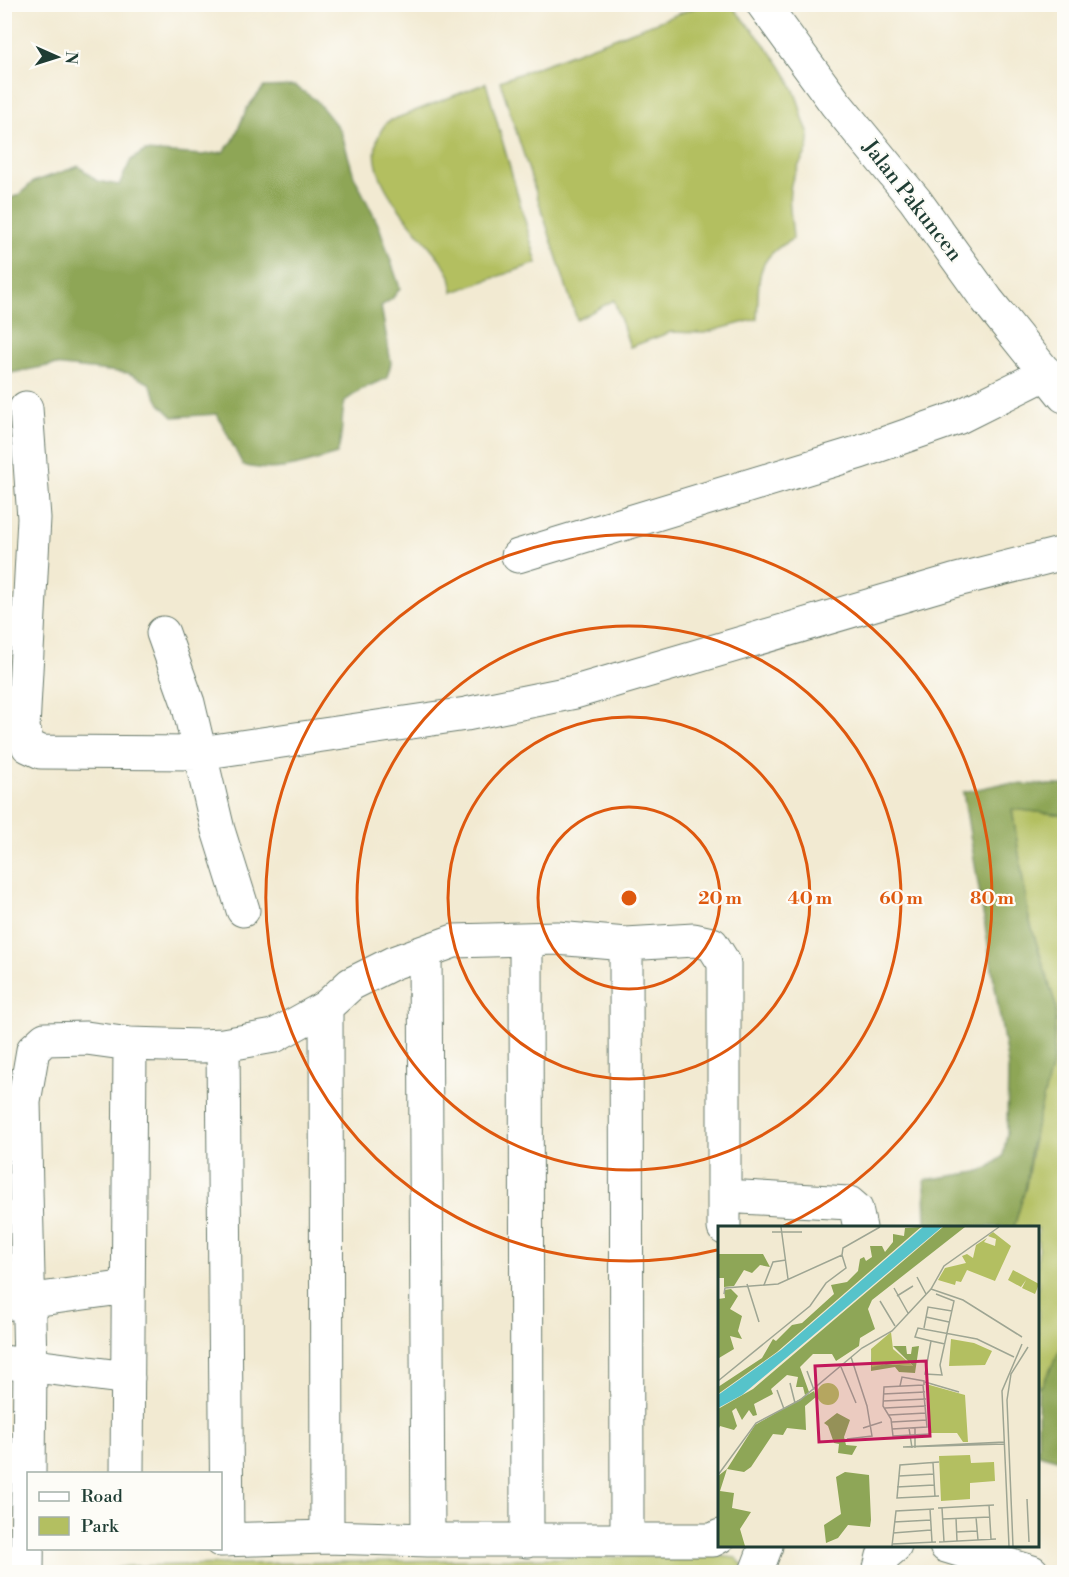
<svg xmlns="http://www.w3.org/2000/svg" width="1069" height="1577" viewBox="0 0 1069 1577" font-family="'Libre Bodoni',serif">
<style>
.green{fill:#b3bf61;stroke:#697e4a;stroke-width:1.5}
.forest{fill:#8ea657;stroke:#567246;stroke-width:1.5}
.lines{fill:none;stroke-linecap:round;stroke-linejoin:round}
.minor-casing{stroke:#697a6b;stroke-width:35}
.minor{stroke:#fff;stroke-width:33}
.ring{fill:none;stroke:#de580e;stroke-width:3}
.labels{text-anchor:middle;dominant-baseline:central;stroke-width:4.5;stroke-linejoin:round;paint-order:stroke}
.street-label{font-size:21px;fill:#1f3d34;stroke:#fdfcf7}
.inset-road{fill:none;stroke:#9ea593;stroke-width:1.5}
.view{fill:#c2185b;fill-opacity:0.15;stroke:#c2185b;stroke-width:3}
.inset-edge{fill:none;stroke:#1f3d34;stroke-width:3}
.centre{fill:#de580e;stroke:#fdfcf7;stroke-width:3}
.ring-label{font-size:18px;text-anchor:middle;font-weight:bold;fill:#de580e;stroke:#fdfcf7;stroke-width:4.5;stroke-linejoin:round;paint-order:stroke}
</style>
<rect width="100%" height="100%" fill="#fdfcf7"/>
<filter id="ink" filterUnits="userSpaceOnUse"><feTurbulence type="fractalNoise" baseFrequency=".0167" numOctaves="2"/><feDisplacementMap in="SourceGraphic" scale="12" xChannelSelector="R" yChannelSelector="G"/><feConvolveMatrix kernelMatrix="1 2 1 2 8 2 1 2 1" color-interpolation-filters="sRGB"/></filter>
<filter id="wash" filterUnits="userSpaceOnUse"><feTurbulence type="fractalNoise" baseFrequency=".008" numOctaves="4" result="noise"/><feDisplacementMap in="SourceGraphic" scale="24" xChannelSelector="R" yChannelSelector="G"/><feGaussianBlur stdDeviation="1.35" result="paint"/><feColorMatrix in="noise" values="0 0 0 0 0 0 0 0 0 0 0 0 0 0 0 0 0 1.4 0 .05"/><feComposite in="paint" operator="in"/></filter>
<g filter="url(#wash)">
<rect width="100%" height="100%" fill="#f2ead2"/>
<path class="green" d="M702 5H731C761 41 792 69 802 115 803 123 809 130 809 137 810 152 801 159 796 171 784 193 792 216 793 239 753 259 760 278 757 319L704 333 671 332 630 347 614 300 577 320 500 81Z
M486 83 537 263 453 292 450 276 442 262C416 226 348 168 387 122Z
M1012 809 1064 815V1342L1042 1386 1038 1388V1228L1014 1227 1026 1186 1056 1006 1029 919Z
M710 1555 736 1558 743 1565V1572H94L127 1566Z"/>
<path class="forest" d="M295 86 316 100 341 131 354 176 379 226 400 288 392 299 381 306 391 363 387 378 362 389 345 401C340 420 344 436 337 454 305 463 277 475 243 465L217 414 173 417 160 404 149 383 128 373 53 365 5 374V201L20 194 33 182 79 166 97 181 119 185 131 160 145 151 202 155 223 152 233 141 247 108 264 87Z
M1001 784 1064 785V815L1012 809 1029 919 1056 1006 1053 1061 1031 1146 1026 1186 1014 1227H926L925 1180 977 1172 988 1168 1003 1156 1007 1134 1008 1066 963 792Z
M1064 1342V1461L1038 1454V1388L1042 1385Z"/>
</g>
<g filter="url(#ink)">
<g class="lines">
<g class="minor-casing">
<path id="minor" d="M763 4 836 104 915 200 987 300 1064 396
M26 408 34 518 23 728 28 746 41 752 200 753 466 714 575 692 953 581 1064 553
M518 556 860 452 957 418 1047 373
M163 633 188 703 218 830 243 910
M526 941 527 1541
M626 944 627 1538
M425 952 428 1540
M326 1007 327 1537
M223 1045 227 1540
M724 1196 849 1203 856 1209 860 1228
M4 1304 128 1287
M4 1362 128 1378
M29 1474 30 1364 24 1102 33 1050 45 1039 86 1038 130 1044 200 1046 223 1045 274 1036 326 1007 351 984 393 963 454 941 557 938 626 944 694 940 712 944 724 963V1228
M127 1474 130 1044
M220 1540 327 1537 428 1540H713L720 1536
M946 1546 1032 1572
M27 1571 28 1480
M756 1572 766 1546
M879 1572 883 1556 895 1546"/>
</g>
<use href="#minor" class="minor"/>
</g>
</g>
<g class="ring">
<circle cx="629" cy="898" r="91"/>
<circle cx="629" cy="898" r="181"/>
<circle cx="629" cy="898" r="272"/>
<path d="M717 1250A363 363 0 1 1 782 1227"/>
</g>
<g class="labels">
<g class="street-label">
<text transform="translate(912 201) rotate(52)">Jalan Pakuncen</text>
</g>
</g>
<g transform="translate(718 1226)">
<rect width="321" height="321" fill="#f2ead2"/>
<path d="M275 6 293 20 277 55 249 44 243 56 238 55 237 59 220 54 227 42 248 37 244 30 249 28 255 32 258 19 269 12 266 16 277 20 278 13 270 10ZM295 44 321 58 317 68 304 62 308 54 303 61 290 54ZM173 106 175 123 195 140 168 138 154 142 153 123ZM233 113 256 117 274 125 267 139 231 140ZM99 168a11 11 0 1 1 22 0a11 11 0 1 1-22 0ZM208 158 247 169 250 216H245L239 207H213ZM252 229 253 237 276 236 277 255 252 257V273L223 275 221 230Z" fill="#b3bf61"/>
<path d="M203 1 59 126 0 168V161L44 132 55 113 58 115 74 99 84 97 116 68 113 59 129 56 140 45 142 33 146 31 148 35 154 31 152 20H164L167 26 175 16V8L186 10 187 2ZM225 1H247L154 74 150 83 157 103 142 112 141 120 118 135 114 128H95L82 141 91 166 87 169 85 161H78L80 151 69 149 53 163 55 168 36 178 39 189 35 190 31 184 24 194 18 182 14 185 19 200 16 204 2 200 0 204V183L35 163ZM0 28H45L52 41 42 39 34 47 26 44 16 60 6 61V52H0ZM13 63 20 70 12 83 24 90 20 105 24 113 12 110 16 123 1 132 0 141V73L7 72 6 64ZM175 120H188L189 128H193L194 121 201 120 197 147 181 146 177 141 153 145V123L154 141 168 138 195 140ZM96 165 98 171 87 180 88 204 69 202 65 209 55 208 33 241 26 246 9 243 2 265 16 267 14 282 33 286 22 303 27 320H0V250L9 243 37 199ZM119 187 132 194 126 211 128 219 139 220 134 229 120 227 121 218 116 217 110 200 106 197ZM127 246 151 249 153 294 152 301 130 299 120 312 108 317 106 299 123 288 118 251Z" fill="#8ea657"/>
<path d="M205 1H224L24 169 0 182V169L63 124Z" fill="#56c3ca"/>
<path class="inset-road" d="M63 1 70 53M54 6H84M124 29 125 22 162 1M199 51 208 68M29 58 41 96M46 59 55 36 68 34M176 62 190 87M213 63 245 74 304 111M6 68 7 62 60 58 124 29M218 68 236 75 222 139 224 149 207 148 213 115 227 118M179 70 195 60M162 75 177 100M208 91 231 96M206 102 210 81 234 85M213 115 197 111 200 102 259 113 296 131M123 141 138 177M89 145 96 164M0 155 92 80 108 57 128 42 124 29M207 156 241 166M72 157 77 177M182 160 184 151 206 155V159M59 164 66 183M165 168 207 166M165 175 208 173M167 182 208 180M171 189 208 187M174 196 209 194M145 202 164 196M191 202 194 222M174 203 209 201 205 159 166 161 165 180 173 193 175 210 212 208M129 213 154 210 149 180 133 131M286 216 185 221 286 218M197 222V202M221 236 182 239 179 272 221 270M215 237 217 271M0 249 38 197 82 174 144 122 174 105 213 63 226 40 281 1M181 250 216 248M179 261 216 259M309 273 311 316M271 279 273 313M220 282 276 279M224 282 226 316M212 283 214 316M258 291 260 314M238 292 239 315M225 293 272 291M176 296 213 294M238 306 259 305M175 307 213 304M221 316 278 313M174 318 218 316M174 320 178 285 216 283M291 320 284 165 304 118M295 320 289 174 293 148 310 121"/>
<path class="view" d="M208 135 212 210 101 216 97 140Z"/>
<rect width="321" height="321" class="inset-edge"/>
</g>
<circle cx="629" cy="898" r="9" class="centre"/>
<g class="ring-label">
<text x="720" y="904">20 m</text>
<text x="810" y="904">40 m</text>
<text x="901" y="904">60 m</text>
<text x="992" y="904">80 m</text>
</g>
<rect width="1069" height="1577" fill="none" stroke="#fdfcf7" stroke-width="24"/>
<rect x="27" y="1472" width="195" height="78" fill="#fdfcf7" stroke="#a4b0a9" stroke-width="1.5"/>
<rect x="39" y="1492" width="30" height="9" fill="#ffffff" stroke="#a4b0a9" stroke-width="1.5"/>
<text x="81" y="1502" font-size="18" fill="#1f3d34">Road</text>
<rect x="39" y="1517" width="30" height="18" fill="#b3bf61" stroke="#a4b0a9" stroke-width="1.5"/>
<text x="81" y="1532" font-size="18" fill="#1f3d34">Park</text>
<g transform="translate(57 57) rotate(93)" stroke="#fdfcf7" stroke-width="4.5" paint-order="stroke">
<path d="M0-4.5L10 22L0 15L-10 22Z" fill="#1f3d34"/>
<text y="-9" font-size="16" font-weight="bold" text-anchor="middle" fill="#1f3d34">N</text>
</g>
</svg>
